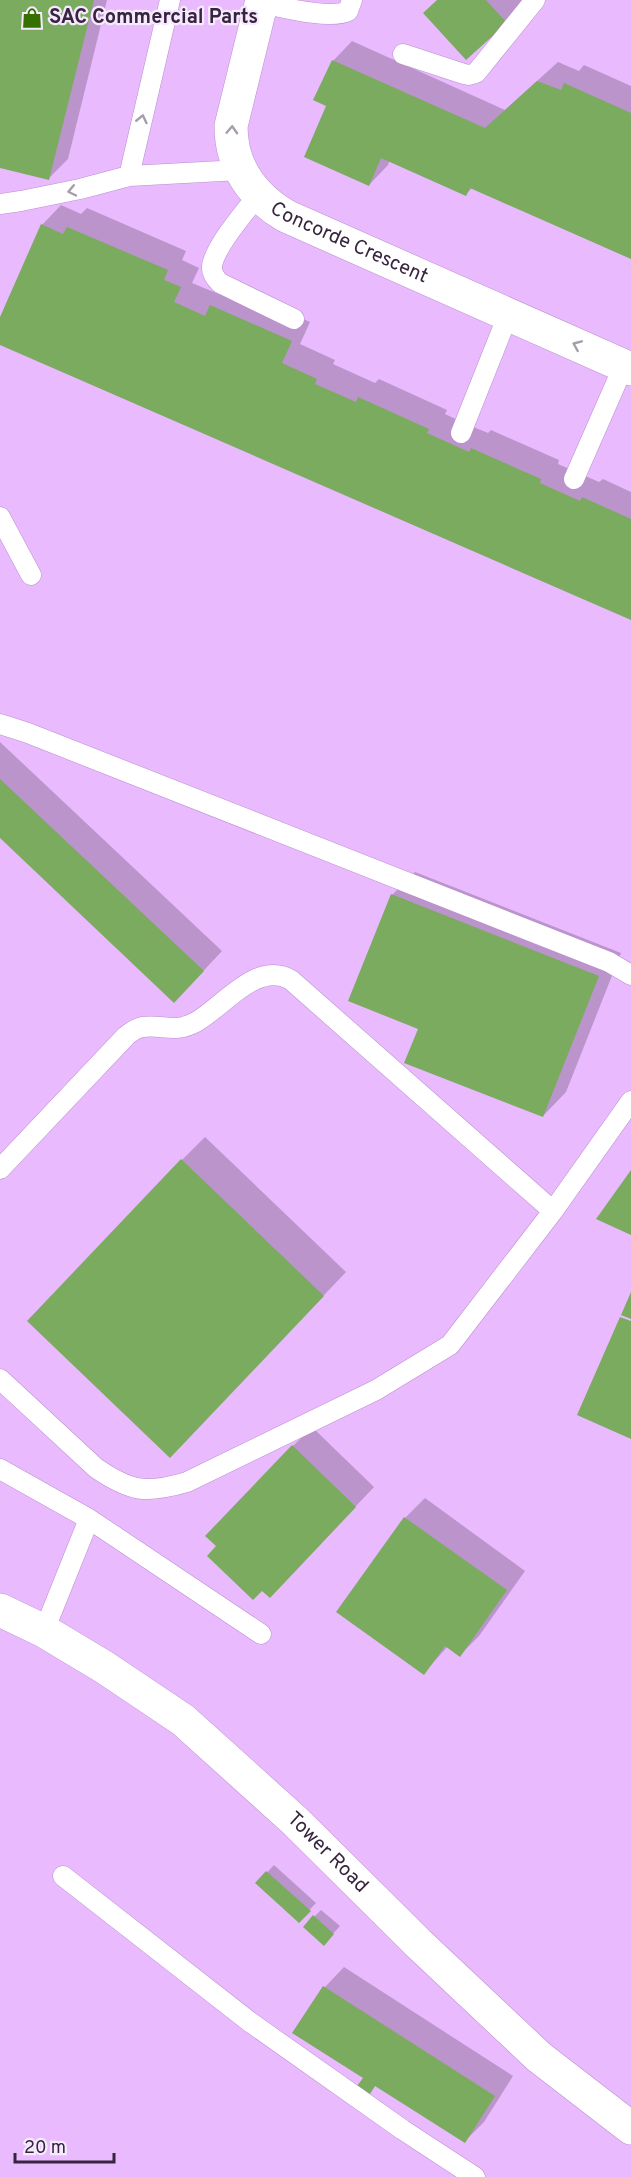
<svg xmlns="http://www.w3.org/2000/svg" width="631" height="2177" viewBox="0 0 631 2177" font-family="Overpass,sans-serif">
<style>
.shadow{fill:#0003}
.building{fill:#7aab5f}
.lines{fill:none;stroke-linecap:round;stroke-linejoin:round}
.service-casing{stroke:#bb8ecf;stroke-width:21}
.minor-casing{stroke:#bb8ecf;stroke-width:34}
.service{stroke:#fff;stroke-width:20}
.minor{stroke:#fff;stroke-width:33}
.oneway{stroke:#a59da9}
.labels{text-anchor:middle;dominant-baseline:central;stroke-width:4.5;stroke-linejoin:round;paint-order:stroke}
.poi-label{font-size:20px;font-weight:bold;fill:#37253f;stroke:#f7e9fe;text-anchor:start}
.street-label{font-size:20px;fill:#37253f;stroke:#f7e9fe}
</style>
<rect width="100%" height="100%" fill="#e9bafd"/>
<path class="shadow" d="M0 0H107L68 159 49 178 0 166Z
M438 0H522L525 3 506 22Z
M352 41 505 110 558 62 579 71 584 65 631 86V257L473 187 466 194 390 160 388 165 369 185 328 105 333 61Z
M61 205 81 214 87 208 186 251 182 260 199 268 192 283 221 295 230 287 310 322 300 344 335 360 333 364 375 383 379 379 447 410 445 414 466 424 488 433 491 430 559 460 558 464 599 482 603 479 631 492V619L0 343V320L42 225Z
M0 742 222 951 193 982 0 836Z
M415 872 621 953 566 1092 543 1116 420 1028 392 895Z
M205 1137 346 1272 193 1433 182 1160Z
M312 1427 374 1487 289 1577 293 1446Z
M425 1498 525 1571 479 1636 460 1655 448 1646 424 1673 338 1612 405 1518Z
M274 1865 316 1903 299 1921 257 1883Z
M321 1910 340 1926 330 1937 314 1917Z
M344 1967 513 2076 484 2122 464 2142 376 2085 370 2092 365 2078 294 2033 325 1987Z"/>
<path class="building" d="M0 0H94L49 180 0 168Z
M437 0H486L507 23 466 60 423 13Z
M332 60 485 128 537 81 561 90 564 83 631 113V259L470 188 466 196 381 158 369 186 304 157 326 106 313 100Z
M41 224 63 234 67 227 168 270 164 280 181 287 174 302 205 316 210 305 292 341 282 363 317 379 315 384 356 402 358 397 429 429 427 433 447 442 469 452 471 448 541 479 540 483 580 501 582 497 631 519V620L0 345V317Z
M0 779 204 971 174 1003 0 838Z
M391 894 599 976 543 1117 404 1063 418 1029 348 1001Z
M181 1159 324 1296 170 1458 27 1321Z
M631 1170V1235L596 1219Z
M631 1292V1319L621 1315Z
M620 1317 631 1321V1439L577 1415Z
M292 1445 356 1507 270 1598 262 1591 253 1600 207 1556 216 1546 205 1536Z
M404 1517 507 1590 460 1657 445 1646 424 1675 336 1612Z
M266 1871 311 1911 299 1923 255 1883Z
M313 1915 334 1934 324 1946 303 1927Z
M323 1986 495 2096 465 2143 375 2086 370 2094 357 2086 363 2078 292 2033Z"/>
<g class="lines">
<g class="service-casing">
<path id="service" d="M261 3C281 7 330 20 348 11L352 0
M403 54 464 74 469 75 476 73 535 0
M129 176 170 0
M258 195C245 212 215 246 212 266 211 273 215 278 220 283L294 319
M0 204 21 201 80 189 129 176 240 170
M461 433 508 315
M574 479 624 365
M0 517 31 575
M0 724 28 733 609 962 631 975
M0 1169 126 1036C131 1032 136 1028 142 1027 163 1024 174 1034 196 1022 224 1006 257 960 291 980L553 1211
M0 1379 96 1468C131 1492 146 1494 187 1482L376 1390 450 1345 553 1211 631 1101
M0 1469 89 1519 261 1634
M44 1631 89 1519
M63 1876 250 2022 403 2130 475 2177"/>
</g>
<g class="minor-casing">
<g id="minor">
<path id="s1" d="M262 0 231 126C231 166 252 196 286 216L631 369"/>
<path id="s2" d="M0 1610 44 1631 104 1667 183 1720 295 1821 419 1944 539 2057 631 2128"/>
</g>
</g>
<use href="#service" class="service"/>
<use href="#minor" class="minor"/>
</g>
<defs><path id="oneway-chevron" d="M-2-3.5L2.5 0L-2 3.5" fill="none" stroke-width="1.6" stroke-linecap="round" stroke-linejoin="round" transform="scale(1.5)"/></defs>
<g class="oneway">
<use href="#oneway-chevron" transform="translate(142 119) rotate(-77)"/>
<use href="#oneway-chevron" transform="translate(232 130) rotate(-87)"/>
<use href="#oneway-chevron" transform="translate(72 191) rotate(168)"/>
<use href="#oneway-chevron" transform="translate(577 345) rotate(-157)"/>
</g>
<defs>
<g id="shop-bare" transform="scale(1.62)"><path d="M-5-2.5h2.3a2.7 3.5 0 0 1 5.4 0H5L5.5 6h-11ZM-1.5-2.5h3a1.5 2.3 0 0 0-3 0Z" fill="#367000" stroke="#f7e9fe" stroke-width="2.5" paint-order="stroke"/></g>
</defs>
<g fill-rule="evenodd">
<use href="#shop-bare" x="32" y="18"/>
</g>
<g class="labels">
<g class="poi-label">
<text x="49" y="18">SAC Commercial Parts</text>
</g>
<g class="street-label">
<text stroke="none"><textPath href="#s1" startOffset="309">Concorde Crescent</textPath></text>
<text stroke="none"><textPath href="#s2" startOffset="410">Tower Road</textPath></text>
</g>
</g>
<path d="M15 2153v9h99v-9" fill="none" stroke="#37253f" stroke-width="3"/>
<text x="24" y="2153" font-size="18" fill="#37253f" stroke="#f7e9fe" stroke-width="4.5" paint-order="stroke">20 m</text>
</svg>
